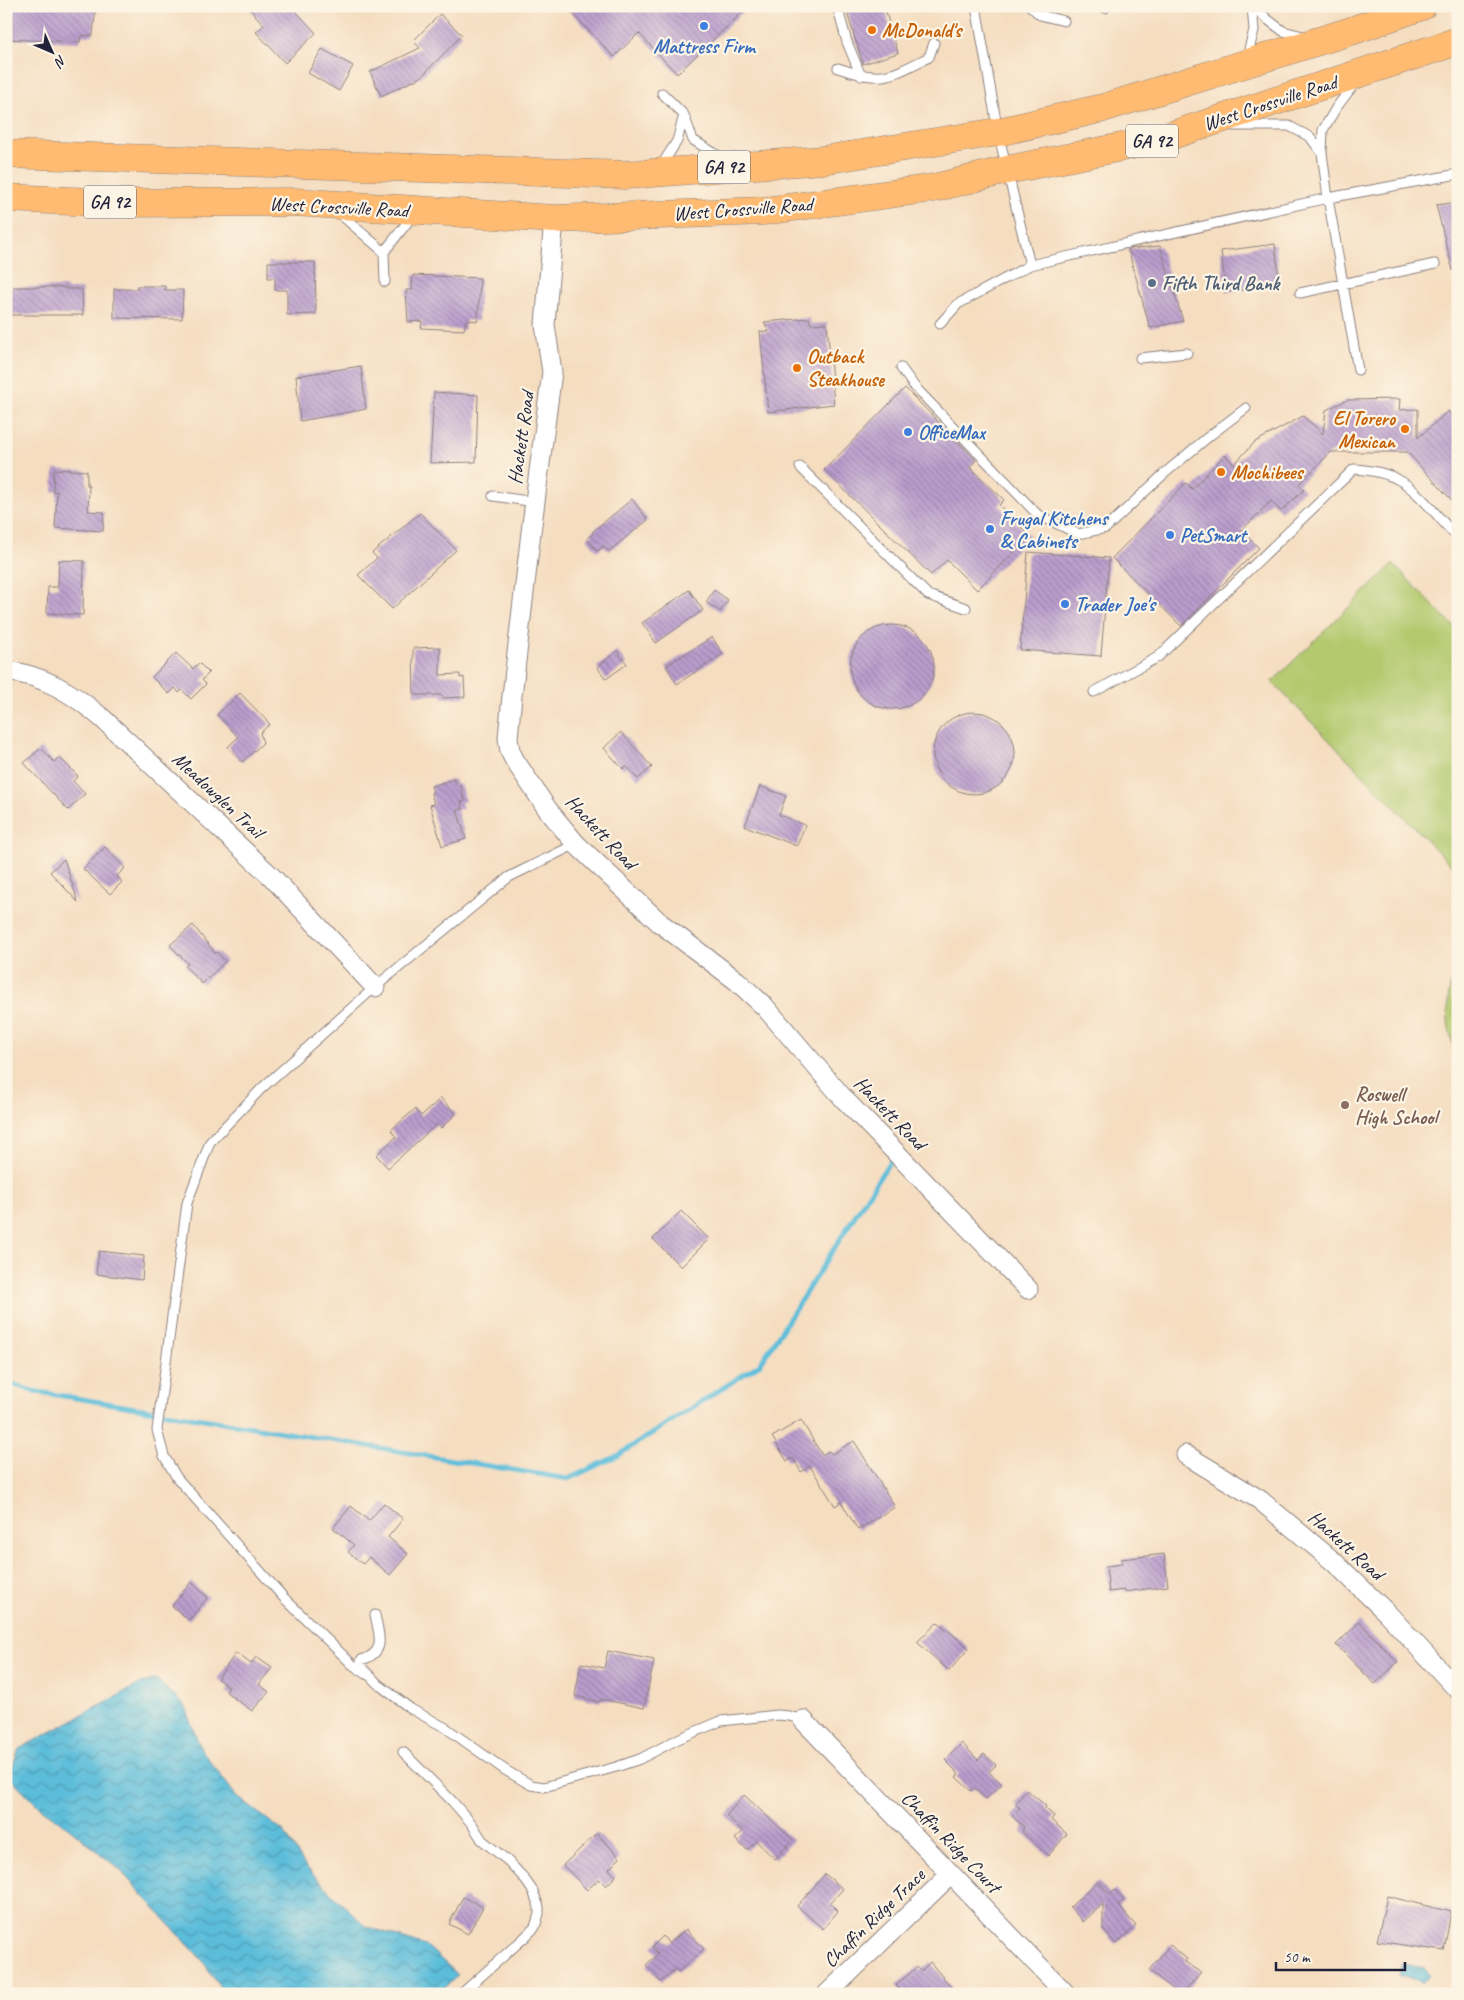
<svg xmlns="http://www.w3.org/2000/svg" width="1464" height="2000" viewBox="0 0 1464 2000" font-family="Caveat,sans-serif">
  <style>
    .green { fill: #b3c96e; stroke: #6a7654 }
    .water { fill: url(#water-waves); stroke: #3f708a }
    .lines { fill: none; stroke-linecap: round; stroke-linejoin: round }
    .stream { stroke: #5cbdda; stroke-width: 5 }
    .building { fill: url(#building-back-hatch) }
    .service-casing { stroke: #8c807e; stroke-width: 11 }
    .minor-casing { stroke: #8c807e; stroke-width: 21 }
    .primary-casing { stroke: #8c807e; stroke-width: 29 }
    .service { stroke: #fff; stroke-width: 9 }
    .minor { stroke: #fff; stroke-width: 19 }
    .primary { stroke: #ffbb71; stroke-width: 28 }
    .shop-dot { fill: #3f7fe0; stroke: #fcf5e5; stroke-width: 2 }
    .food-dot { fill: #e8710a; stroke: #fcf5e5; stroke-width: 2 }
    .service-dot { fill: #5c6f8a; stroke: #fcf5e5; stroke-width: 2 }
    .education-dot { fill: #8d6e63; stroke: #fcf5e5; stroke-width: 2 }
    .labels { text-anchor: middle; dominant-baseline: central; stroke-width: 4.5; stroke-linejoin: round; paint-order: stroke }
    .shield { fill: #fcf5e5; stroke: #63616e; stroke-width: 1 }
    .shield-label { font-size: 19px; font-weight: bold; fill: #22223b }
    .food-label { font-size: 20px; font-weight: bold; fill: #c56008; stroke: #fcf5e5; text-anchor: start }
    .shop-label { font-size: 20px; font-weight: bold; fill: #366cbe; stroke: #fcf5e5; text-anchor: start }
    .street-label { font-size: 20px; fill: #22223b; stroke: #fcf5e5 }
    .service-label { font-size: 20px; font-weight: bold; fill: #4e5e75; stroke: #fcf5e5; text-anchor: start }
    .education-label { font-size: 20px; font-weight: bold; fill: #785e54; stroke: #fcf5e5; text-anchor: start }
  </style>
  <defs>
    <pattern id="water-waves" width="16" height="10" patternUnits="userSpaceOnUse" patternTransform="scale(1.25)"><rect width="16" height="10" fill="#5cbdda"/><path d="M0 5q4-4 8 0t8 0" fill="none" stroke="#4c99b2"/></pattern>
    <pattern id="building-back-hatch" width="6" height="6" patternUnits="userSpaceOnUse" patternTransform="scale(1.25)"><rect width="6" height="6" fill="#ba9dcd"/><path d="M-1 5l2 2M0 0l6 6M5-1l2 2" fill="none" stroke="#9780a8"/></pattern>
  </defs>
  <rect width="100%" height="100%" fill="#fcf5e5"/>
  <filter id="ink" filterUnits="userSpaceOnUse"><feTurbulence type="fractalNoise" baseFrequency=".02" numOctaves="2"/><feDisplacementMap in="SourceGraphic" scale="10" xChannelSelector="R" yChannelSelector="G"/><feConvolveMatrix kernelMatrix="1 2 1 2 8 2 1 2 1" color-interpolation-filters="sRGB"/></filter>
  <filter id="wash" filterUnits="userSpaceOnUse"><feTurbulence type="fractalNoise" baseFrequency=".0096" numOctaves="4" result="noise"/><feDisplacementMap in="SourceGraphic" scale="20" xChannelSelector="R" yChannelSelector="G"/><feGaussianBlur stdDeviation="1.12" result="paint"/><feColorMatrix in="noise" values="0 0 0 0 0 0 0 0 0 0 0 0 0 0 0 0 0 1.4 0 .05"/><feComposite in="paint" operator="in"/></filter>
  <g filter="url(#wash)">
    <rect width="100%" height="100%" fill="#f5ddc0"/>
    <!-- green -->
    <path class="green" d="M 1393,564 L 1458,631 L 1458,872 L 1272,682 Z
      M 1458,965 L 1458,1056 C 1444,1028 1444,993 1458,965 Z"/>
    <!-- water -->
    <path class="water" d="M 156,1679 L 184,1705 L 201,1749 L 236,1796 L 284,1832 L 306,1867 L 338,1900 L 366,1926 L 428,1947 L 458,1975 L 444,1989 L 428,1994 L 224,1994 L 203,1961 L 119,1869 L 69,1828 L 36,1804 L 9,1776 L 19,1749 L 140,1684 Z
      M 1402,1964 L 1424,1968 L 1430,1976 L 1422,1984 L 1419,1981 L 1399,1976 Z"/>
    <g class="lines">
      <!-- stream -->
      <path class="stream" d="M 6,1382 L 33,1391 L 568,1479 L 617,1456 L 760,1364 L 890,1161"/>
    </g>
    <g id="blocks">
      <!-- building -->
      <path class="building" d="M 6,6 L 96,6 L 93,35 L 81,36 L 80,42 L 6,39 Z
        M 247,6 L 291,6 L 316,33 L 285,63 L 256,32 L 264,25 Z
        M 565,6 L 749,6 L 677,74 L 639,33 L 614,57 Z
        M 845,6 L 884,6 L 898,53 L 863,64 Z
        M 440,14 L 462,35 L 421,77 L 381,96 L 370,72 L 420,48 L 413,41 Z
        M 322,49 L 353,66 L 339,91 L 308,73 Z
        M 1458,202 L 1458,271 L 1453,271 L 1436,205 Z
        M 1275,244 L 1280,285 L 1226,292 L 1221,251 Z
        M 1160,246 L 1183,321 L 1150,328 L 1128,249 Z
        M 268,262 L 315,262 L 316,314 L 287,315 L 287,290 L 275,290 L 275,278 L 268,278 Z
        M 413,275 L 480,278 L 478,321 L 466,320 L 464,330 L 421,328 L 422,321 L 408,322 L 406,290 L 412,290 Z
        M 137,286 L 165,286 L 165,290 L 183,290 L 182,319 L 114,318 L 114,289 L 137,289 Z
        M 15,287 L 66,287 L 66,289 L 82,289 L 83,315 L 6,315 L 6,288 Z
        M 809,318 L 811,324 L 827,323 L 834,404 L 768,412 L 760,331 L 769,332 L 764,322 Z
        M 361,366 L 366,409 L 300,421 L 296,376 Z
        M 905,388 L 976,460 L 970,467 L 1004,500 L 999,505 L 1030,536 L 977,590 L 947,560 L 931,575 L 824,470 Z
        M 434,392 L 478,395 L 476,462 L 430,463 Z
        M 1400,399 L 1399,410 L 1418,409 L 1418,438 L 1448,411 L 1458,422 L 1458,507 L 1407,452 L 1331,452 L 1299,484 L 1304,490 L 1281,511 L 1271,501 L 1241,531 L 1259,548 L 1181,626 L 1112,558 L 1186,483 L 1192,489 L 1225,455 L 1234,464 L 1255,442 L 1303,416 L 1323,434 L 1326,410 L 1347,400 Z
        M 54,469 L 87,471 L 87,485 L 89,485 L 88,511 L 104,512 L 103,531 L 55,528 L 57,491 L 53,492 Z
        M 632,499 L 648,520 L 609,551 L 604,546 L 597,551 L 587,538 L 593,534 L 592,532 Z
        M 420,513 L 456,550 L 392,609 L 358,575 L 377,558 L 372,553 Z
        M 1028,552 L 1109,558 L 1101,656 L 1020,650 Z
        M 59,560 L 84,561 L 83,615 L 47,613 L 48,587 L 58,587 Z
        M 689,590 L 703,610 L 656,643 L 642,623 Z
        M 714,590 L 728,600 L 720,612 L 706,602 Z
        M850 667a42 42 0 1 1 84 0a42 42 0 1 1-84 0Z
        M 712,637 L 723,654 L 677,684 L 666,666 Z
        M 440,647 L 440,675 L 460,674 L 460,678 L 464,677 L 465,697 L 443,698 L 442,695 L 414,695 L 413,648 Z
        M 617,651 L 627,664 L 606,679 L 597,667 Z
        M 176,653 L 193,669 L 199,663 L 209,673 L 202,680 L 206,684 L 191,699 L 182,690 L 179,693 L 175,688 L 169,694 L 152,677 Z
        M 240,693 L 270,724 L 260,733 L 263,743 L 242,762 L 228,747 L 238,737 L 217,715 Z
        M933 753a41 41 0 1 1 82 0a41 41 0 1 1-82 0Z
        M 621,732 L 652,767 L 638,779 L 626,766 L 623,769 L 604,748 Z
        M 41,748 L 54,762 L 59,757 L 78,776 L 73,781 L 85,794 L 68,810 L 24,763 Z
        M 454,779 L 456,785 L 460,784 L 465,801 L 461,802 L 463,809 L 457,810 L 466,839 L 442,846 L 430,805 L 434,804 L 431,793 L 433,792 L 431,786 Z
        M 760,786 L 786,796 L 779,815 L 805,825 L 797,846 L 745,826 Z
        M 105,847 L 125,868 L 117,876 L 122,882 L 110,894 L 83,869 Z
        M 64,859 L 78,902 L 50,872 Z
        M 193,925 L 215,953 L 217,952 L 226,961 L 202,984 L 185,966 L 188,964 L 170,945 Z
        M 441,1098 L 456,1114 L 441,1128 L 437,1124 L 388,1168 L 376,1155 L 396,1137 L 391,1130 L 415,1109 L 421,1116 Z
        M 681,1211 L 709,1239 L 681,1267 L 653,1239 Z
        M 99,1251 L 144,1256 L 142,1280 L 96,1274 Z
        M 801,1420 L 822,1455 L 829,1451 L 832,1454 L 854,1441 L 895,1507 L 858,1530 L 841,1502 L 835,1506 L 810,1466 L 801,1472 L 793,1458 L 787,1461 L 772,1437 Z
        M 384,1503 L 403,1519 L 388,1537 L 408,1554 L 390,1575 L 369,1557 L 363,1564 L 348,1552 L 354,1545 L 333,1528 L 351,1506 L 369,1521 Z
        M 1164,1554 L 1168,1586 L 1124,1592 L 1124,1590 L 1109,1592 L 1106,1566 L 1122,1564 L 1121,1559 Z
        M 191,1582 L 208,1597 L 189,1620 L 172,1606 Z
        M 938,1622 L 969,1648 L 949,1671 L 917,1642 Z
        M 1359,1622 L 1398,1662 L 1375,1684 L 1336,1645 Z
        M 608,1651 L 654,1660 L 644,1708 L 601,1699 L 600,1702 L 575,1696 L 581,1663 L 604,1668 Z
        M 236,1653 L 251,1664 L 256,1657 L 272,1668 L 259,1684 L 269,1692 L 252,1711 L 226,1692 L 229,1687 L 217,1679 Z
        M 962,1743 L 978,1760 L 984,1754 L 996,1765 L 989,1772 L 1002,1784 L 986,1799 L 974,1788 L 971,1791 L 956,1777 L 959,1774 L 945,1760 Z
        M 1027,1790 L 1046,1806 L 1045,1808 L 1054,1816 L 1051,1820 L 1067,1834 L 1048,1856 L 1022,1832 L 1024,1827 L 1012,1816 L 1020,1808 L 1015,1804 Z
        M 744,1795 L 793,1840 L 775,1859 L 756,1841 L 747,1850 L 735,1839 L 743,1831 L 726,1816 Z
        M 597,1833 L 620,1858 L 609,1869 L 616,1876 L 606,1886 L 599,1879 L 587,1890 L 563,1865 Z
        M 825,1874 L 843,1889 L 830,1903 L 838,1911 L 823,1929 L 797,1906 Z
        M 1098,1881 L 1110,1895 L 1115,1890 L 1124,1900 L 1118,1905 L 1136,1926 L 1116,1944 L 1103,1929 L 1103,1904 L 1083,1922 L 1070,1907 Z
        M 1387,1896 L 1451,1912 L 1444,1951 L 1377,1941 Z
        M 463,1897 L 483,1907 L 468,1934 L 449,1924 Z
        M 686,1929 L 704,1949 L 678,1972 L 675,1969 L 661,1982 L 646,1965 L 658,1954 L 652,1947 L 663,1936 L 669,1944 Z
        M 1170,1945 L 1187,1959 L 1185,1962 L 1201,1972 L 1182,1994 L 1179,1994 L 1149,1970 Z
        M 930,1962 L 957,1994 L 903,1994 L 896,1985 L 917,1967 L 921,1971 Z"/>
    </g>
  </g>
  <g filter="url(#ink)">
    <use href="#blocks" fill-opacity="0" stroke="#8c807e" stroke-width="1"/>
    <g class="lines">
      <!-- service casing -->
      <g class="service-casing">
        <path id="service" d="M 837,6 L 847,42 L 861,76
          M 976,6 L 998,132 L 1030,265
          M 1030,6 L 1040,15 L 1064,21
          M 1105,6 L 1105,8
          M 1254,6 L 1267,19 L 1283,31 L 1307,37
          M 1247,57 L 1254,30 L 1252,6
          M 838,68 C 882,83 889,77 929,57 L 934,43
          M 1355,83 L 1336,108 L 1323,130 L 1322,153 L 1328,198 L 1358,370
          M 662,93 L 684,115 L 693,140 L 727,161
          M 1233,126 L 1289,126 L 1310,137 L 1322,153
          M 661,166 L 677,141 L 684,115
          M 339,213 L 384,252
          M 385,282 L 384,252 L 414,214
          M 1300,293 L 1435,264
          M 940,324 L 958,304 L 1030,265 L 1328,198 L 1458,174
          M 1140,358 L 1187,353
          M 901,368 L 914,386 L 1037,514 L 1078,534 L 1106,528 L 1165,473 L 1208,437 L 1246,408
          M 800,467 L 928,595 L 966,608
          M 493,496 L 535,502
          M 1094,692 L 1158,657 L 1354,469 C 1370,470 1385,472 1399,480 C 1418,490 1442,522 1458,538
          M 375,1615 C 379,1635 387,1653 361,1660 L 361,1665 L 364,1670 L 378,1684 L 411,1709 L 446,1728 L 505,1770 L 531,1785 L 544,1787 L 616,1767 L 640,1759 L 678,1739 L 721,1721 L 778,1715 L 789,1716 L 803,1720
          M 368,1675 L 353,1665 L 285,1599 L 177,1478 L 164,1456 L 157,1430 L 187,1203 L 210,1142 L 262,1088 L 375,987 L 509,877 L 576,844
          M 403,1752 L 452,1801 L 472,1824 L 482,1840 L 508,1861 L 523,1877 L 533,1891 L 539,1907 L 539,1914 L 535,1927 L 524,1938 L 461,1994"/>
      </g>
      <!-- minor casing -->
      <g class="minor-casing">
        <path id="minor" d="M 554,219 L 545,325 L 552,372 L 531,532 L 512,696 L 508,738 L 510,751 L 515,761 L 548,810 L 576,844 L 660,923 L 737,981 L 765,1007 L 844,1099 L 1028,1289
          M 6,671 C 44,675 74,694 102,718 L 272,877 L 375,987
          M 1186,1455 L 1260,1500 L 1334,1562 L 1387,1613 L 1458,1690
          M 803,1720 L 1066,1994
          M 827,1994 L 951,1874"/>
      </g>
      <!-- primary casing -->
      <g class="primary-casing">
        <path id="primary" d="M 6,154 L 626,175 L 823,160 L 998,132 L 1103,108 L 1351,31 L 1422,6
          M 6,198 L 115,203 L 294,202 L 554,219 L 764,211 L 934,188 L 1007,170 L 1157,140 L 1458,41"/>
      </g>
      <!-- service -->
      <use href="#service" class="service"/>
      <!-- minor -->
      <use href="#minor" class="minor"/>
      <!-- primary -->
      <use href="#primary" class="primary"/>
    </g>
  </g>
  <!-- markers -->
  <g class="shop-dot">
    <circle cx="704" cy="26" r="5"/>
    <circle cx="908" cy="432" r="5"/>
    <circle cx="990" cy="529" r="5"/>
    <circle cx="1170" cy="535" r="5"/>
    <circle cx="1065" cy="604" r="5"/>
  </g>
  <g class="food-dot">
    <circle cx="872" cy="30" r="5"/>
    <circle cx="797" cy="368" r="5"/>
    <circle cx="1405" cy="429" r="5"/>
    <circle cx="1221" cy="472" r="5"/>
  </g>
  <circle class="service-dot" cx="1152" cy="283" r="5"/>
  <circle class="education-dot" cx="1345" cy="1105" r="5"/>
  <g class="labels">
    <!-- shield labels -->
    <g class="shield">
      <rect x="1126" y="124.5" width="52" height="33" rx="4"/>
      <rect x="698" y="150.5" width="52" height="33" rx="4"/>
      <rect x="84" y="185.5" width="52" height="33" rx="4"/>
    </g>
    <g class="shield-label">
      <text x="1152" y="141">GA 92</text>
      <text x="724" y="167">GA 92</text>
      <text x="110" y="202">GA 92</text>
    </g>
    <!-- food labels -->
    <g class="food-label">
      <text x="882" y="30">McDonald's</text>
      <text x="807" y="356">Outback<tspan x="807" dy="23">Steakhouse</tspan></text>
      <text x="1395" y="418" text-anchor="end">El Torero<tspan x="1395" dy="23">Mexican</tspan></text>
      <text x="1231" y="472">Mochibees</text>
    </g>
    <!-- shop labels -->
    <g class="shop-label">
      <text x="704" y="46" text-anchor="middle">Mattress Firm</text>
      <text x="918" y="432">OfficeMax</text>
      <text x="1000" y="518">Frugal Kitchens<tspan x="1000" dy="23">&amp; Cabinets</tspan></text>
      <text x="1180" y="535">PetSmart</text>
      <text x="1075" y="604">Trader Joe's</text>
    </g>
    <!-- street labels -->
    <g class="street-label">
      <text transform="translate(1270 103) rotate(-18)">West Crossville Road</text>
      <text transform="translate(339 207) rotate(3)">West Crossville Road</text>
      <text transform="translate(743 209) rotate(-4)">West Crossville Road</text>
      <text transform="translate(521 438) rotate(-82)">Hackett Road</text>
      <text transform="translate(218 795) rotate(43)">Meadowglen Trail</text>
      <text transform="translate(601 832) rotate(47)">Hackett Road</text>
      <text transform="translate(890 1113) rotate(46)">Hackett Road</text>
      <text transform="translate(1346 1545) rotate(42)">Hackett Road</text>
      <text transform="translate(951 1842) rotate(46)">Chaffin Ridge Court</text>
      <text transform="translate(874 1918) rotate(-44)">Chaffin Ridge Trace</text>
    </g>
    <!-- service labels -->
    <g class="service-label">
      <text x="1162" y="283">Fifth Third Bank</text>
    </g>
    <!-- education labels -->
    <g class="education-label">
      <text x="1355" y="1094">Roswell<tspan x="1355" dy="23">High School</tspan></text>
    </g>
  </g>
  <!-- margin -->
  <rect width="1464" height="2000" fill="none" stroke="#fcf5e5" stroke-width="25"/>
  <!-- north arrow -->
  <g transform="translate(52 52) rotate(135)" stroke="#fcf5e5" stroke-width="4" paint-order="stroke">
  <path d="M0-4L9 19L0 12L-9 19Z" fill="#22223b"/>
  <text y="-8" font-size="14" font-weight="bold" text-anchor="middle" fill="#22223b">N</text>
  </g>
  <!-- scale -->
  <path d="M1276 1962v8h129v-8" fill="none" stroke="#22223b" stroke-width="2.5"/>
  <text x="1284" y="1962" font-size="15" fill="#22223b" stroke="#fcf5e5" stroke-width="4" paint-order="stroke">50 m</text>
</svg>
